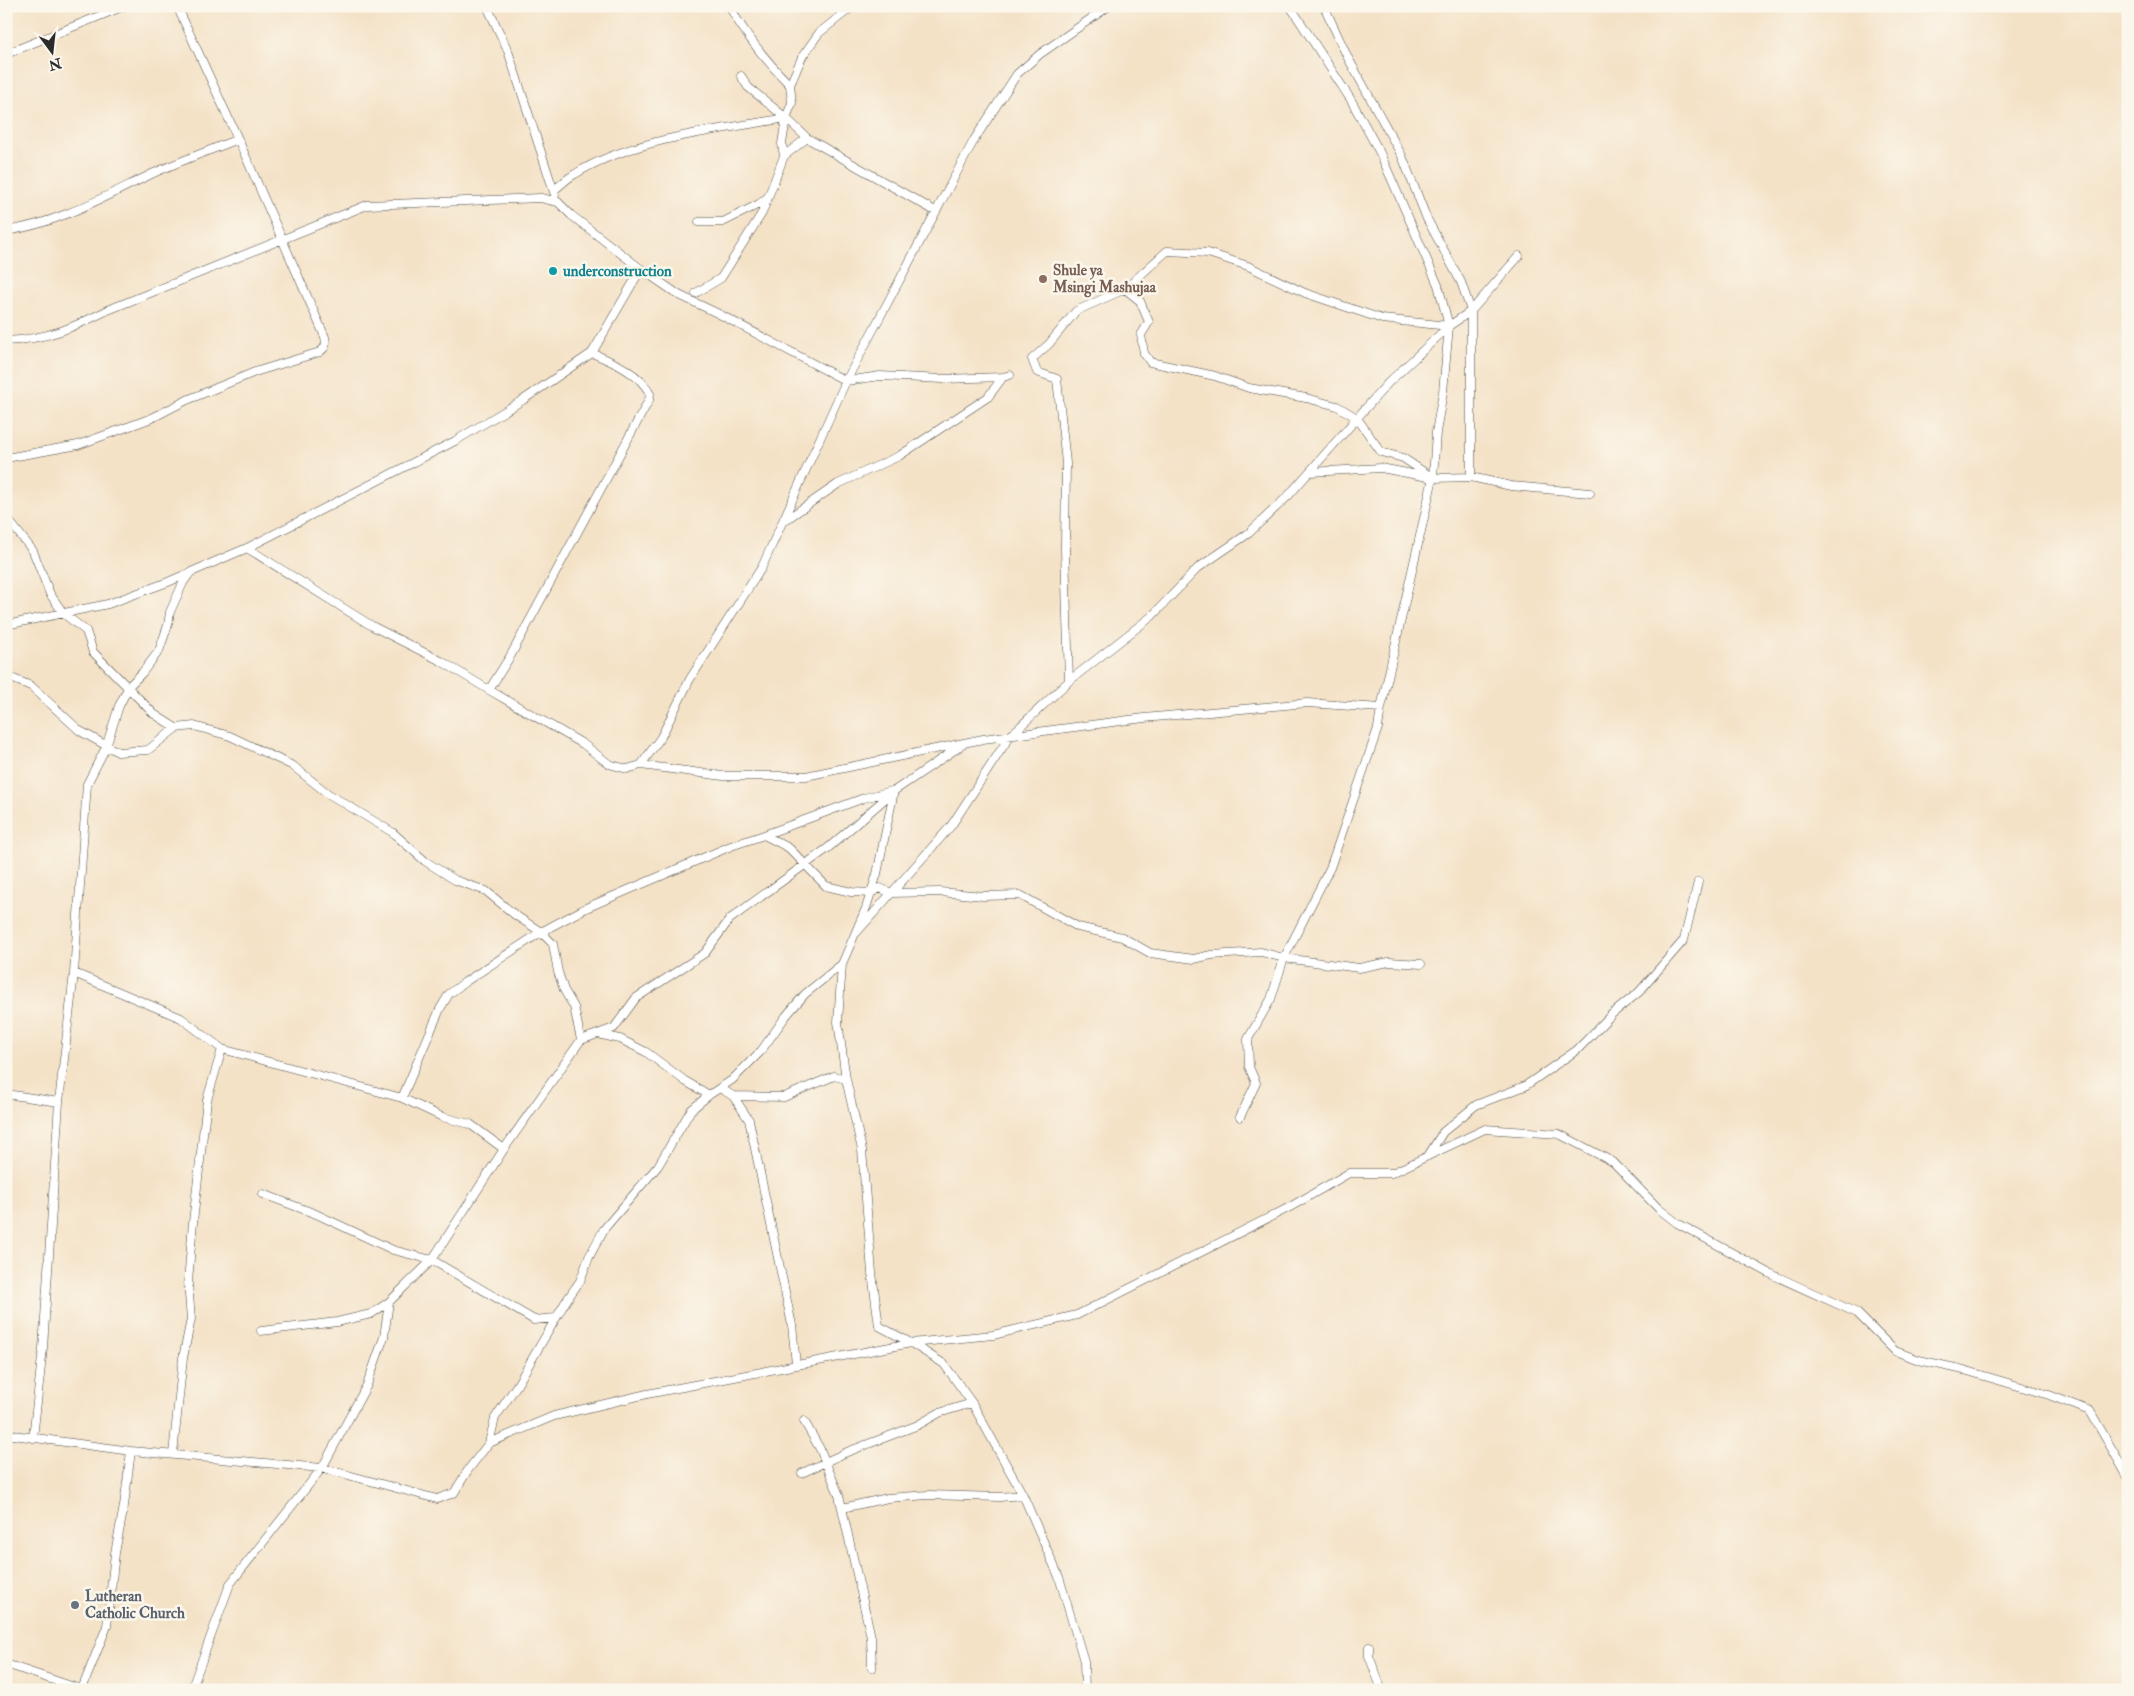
<svg xmlns="http://www.w3.org/2000/svg" width="2134" height="1696" viewBox="0 0 2134 1696" font-family="'IM FELL Double Pica',serif">
  <style>
    .lines { fill: none; stroke-linecap: round; stroke-linejoin: round }
    .street-casing { stroke: #494642; stroke-width: 9 }
    .street { stroke: #fff; stroke-width: 8 }
    .culture-dot { fill: #0f9aa8; stroke: #fbf7ec; stroke-width: 2 }
    .education-dot { fill: #8d6e63; stroke: #fbf7ec; stroke-width: 2 }
    .worship-dot { fill: #6b7280; stroke: #fbf7ec; stroke-width: 2 }
    .labels { text-anchor: middle; dominant-baseline: central; stroke-width: 5; stroke-linejoin: round; paint-order: stroke }
    .education-label { font-size: 15px; font-weight: bold; fill: #785e54; stroke: #fbf7ec; text-anchor: start }
    .culture-label { font-size: 15px; font-weight: bold; fill: #0d838f; stroke: #fbf7ec; text-anchor: start }
    .worship-label { font-size: 15px; font-weight: bold; fill: #5b616d; stroke: #fbf7ec; text-anchor: start }
  </style>
  <rect width="100%" height="100%" fill="#fbf7ec"/>
  <filter id="ink" filterUnits="userSpaceOnUse"><feTurbulence type="fractalNoise" baseFrequency=".02" numOctaves="2"/><feDisplacementMap in="SourceGraphic" scale="10" xChannelSelector="R" yChannelSelector="G"/><feConvolveMatrix kernelMatrix="1 2 1 2 8 2 1 2 1" color-interpolation-filters="sRGB"/></filter>
  <filter id="wash" filterUnits="userSpaceOnUse"><feTurbulence type="fractalNoise" baseFrequency=".0096" numOctaves="4" result="noise"/><feDisplacementMap in="SourceGraphic" scale="20" xChannelSelector="R" yChannelSelector="G"/><feGaussianBlur stdDeviation="1.12" result="paint"/><feColorMatrix in="noise" values="0 0 0 0 0 0 0 0 0 0 0 0 0 0 0 0 0 1.4 0 .05"/><feComposite in="paint" operator="in"/></filter>
  <g filter="url(#wash)">
    <rect width="100%" height="100%" fill="#f4e2c7"/>
  </g>
  <g filter="url(#ink)">
    <g class="lines">
      <!-- street casing -->
      <g class="street-casing">
        <path id="street" d="M 487,6 L 508,51 L 555,195
          M 729,6 C 746,36 766,61 790,85
          M 1324,6 L 1347,56 L 1402,156 L 1427,219 L 1461,282 L 1471,311 L 1471,477
          M 6,54 L 124,6
          M 741,76 L 748,87 L 786,118 L 807,138 L 935,211
          M 784,156 L 782,144 L 786,118
          M 554,190 C 561,185 567,178 575,174 C 632,138 720,130 786,118 L 792,103 L 790,85 L 802,57 L 819,33 L 853,6
          M 699,222 L 723,222 L 759,204 L 767,198
          M 6,231 C 60,223 107,195 156,172 C 183,160 211,150 238,139
          M 1125,289 L 1140,301 L 1149,322 L 1141,335 L 1144,353 L 1150,362 L 1215,376 L 1249,388 L 1306,398 L 1337,406 L 1357,418 L 1381,452 L 1403,458 L 1433,478
          M 696,293 L 721,278 L 762,213 L 784,156 L 807,138
          M 6,341 C 48,339 72,328 108,310 L 367,205 L 541,198 L 558,202 L 571,215 L 641,269 L 679,295 L 719,314 L 846,381 L 880,376 L 943,379 L 1003,377 L 1010,375
          M 6,458 L 78,445 L 152,418 L 187,400 L 255,372 L 320,352 C 325,348 327,345 325,337 L 238,139 L 177,6
          M 1310,472 L 1381,468 L 1433,478 L 1471,477 L 1511,486 L 1590,493
          M 6,517 L 33,551 L 50,594 L 64,614 L 86,631 L 93,652 L 154,714 L 176,728
          M 784,521 L 838,484 L 899,456 L 988,397 L 1003,377
          M 247,548 L 372,626 L 441,661 L 489,690 L 583,744 L 609,764 L 627,769 L 641,765 L 661,737 L 690,679 L 762,567 L 846,381 L 974,140 L 1017,74 L 1040,54 L 1109,6
          M 6,625 L 108,604 L 168,582 L 247,548 L 455,441 L 523,400 L 592,353 L 641,269
          M 6,676 L 31,686 L 80,731 L 118,752 L 148,750 L 176,728 L 194,726 L 230,736 L 293,766 L 327,793 L 392,832 L 425,861 L 455,880 L 486,891 L 515,915 L 541,932 L 553,944 L 558,972 L 564,990 L 574,1007 L 581,1040
          M 1069,681 L 1065,550 L 1066,463 L 1057,379 L 1037,372 L 1032,359 L 1049,344 L 1076,311 L 1125,289 L 1167,251 L 1208,253 L 1248,266 L 1305,293 L 1382,319 L 1449,326
          M 489,690 L 511,655 L 649,400 L 650,394 C 640,373 613,362 592,353
          M 641,765 L 723,776 L 806,776 L 983,739 L 1144,718 L 1307,703 L 1381,708 L 1433,478 L 1436,432 L 1443,392 L 1449,326 L 1438,285 L 1380,153 L 1351,100 L 1290,6
          M 894,791 L 877,874 L 866,908 L 842,964 L 838,1022 L 846,1079 L 862,1150 L 872,1273 L 879,1326 L 911,1343 L 993,1335 L 1077,1315 L 1290,1207 L 1349,1173 L 1392,1173 L 1485,1129 L 1559,1134 L 1613,1162 L 1659,1209 L 1677,1223 L 1771,1274 L 1857,1313 L 1895,1351 L 1919,1360 L 1964,1370 L 2049,1395 L 2090,1411 L 2128,1477
          M 764,835 L 864,798 L 892,791
          M 856,933 L 951,826 L 1010,736 L 1069,681 L 1152,616 L 1198,568 L 1249,533 L 1289,495 L 1388,383 L 1449,326 L 1471,311 L 1519,256
          M 74,973 L 181,1018 L 222,1049 L 402,1098 L 442,1117 L 470,1124 L 504,1149
          M 598,1034 L 620,1039 L 646,1052 L 685,1081 L 709,1095
          M 720,1088 L 733,1096 L 749,1120 L 792,1325 L 796,1364
          M 6,1094 L 59,1102
          M 733,1096 L 784,1097 L 834,1076 L 846,1079
          M 402,1098 L 440,1009 L 449,994 L 465,982 L 541,932 L 586,908 L 731,846 L 764,835 L 789,848 L 826,886 L 851,892 L 871,893 L 880,888 L 891,893 L 940,892 L 983,896 L 1020,895 L 1078,927 L 1122,937 L 1150,953 L 1194,959 L 1211,955 L 1261,952 L 1284,958 L 1359,968 L 1389,962 L 1421,964
          M 1240,1117 L 1256,1083 L 1249,1067 L 1248,1039 L 1271,999 L 1284,958 L 1330,868 L 1378,728 L 1381,708
          M 1428,1156 L 1443,1132 L 1476,1105 L 1525,1086 L 1577,1050 L 1612,1014 L 1639,992 L 1684,940 L 1698,882
          M 263,1194 L 316,1214 L 393,1250 L 432,1260 L 534,1320 L 555,1318
          M 261,1331 L 337,1322 L 371,1314 L 389,1302
          M 804,1421 L 820,1449 L 839,1495 L 871,1637 L 872,1668
          M 6,1434 L 131,1451 L 322,1468 L 437,1499 L 454,1493 L 468,1470 L 489,1443 L 554,1416 L 647,1394 L 911,1343 L 944,1364 L 972,1403 L 1023,1495 L 1059,1577 L 1084,1661 L 1085,1690
          M 33,1438 L 43,1348 L 59,1102 L 74,973 L 87,784 L 106,747 L 119,706 L 129,686 L 142,673 L 159,651 L 168,625 L 170,612 L 183,583 L 190,573
          M 489,1443 L 495,1418 L 517,1385 L 566,1301 L 580,1281 L 589,1257 L 604,1229 L 658,1166 L 691,1110 L 709,1095 L 732,1080 L 761,1051 L 786,1016 L 805,994 L 842,964
          M 173,1454 L 183,1358 L 191,1319 L 188,1282 L 193,1222 L 207,1100 L 222,1049
          M 802,1473 L 847,1452 L 918,1425 L 939,1413 L 972,1403
          M 842,1508 L 888,1498 L 928,1495 L 1000,1497 L 1023,1495
          M 1369,1647 L 1369,1656 L 1382,1690
          M 6,1664 L 83,1690
          M 82,1689 L 107,1626 L 115,1553 L 124,1506 L 131,1451
          M 191,1690 L 230,1584 L 322,1468 L 367,1385 L 384,1337 L 389,1302 L 432,1260 L 504,1149 L 581,1040 L 614,1028 L 636,998 L 705,953 L 730,919 L 828,848 L 894,791 L 959,747"/>
      </g>
      <!-- street -->
      <use href="#street" class="street"/>
    </g>
  </g>
  <!-- markers -->
  <circle class="culture-dot" cx="553" cy="271" r="5"/>
  <circle class="education-dot" cx="1043" cy="279" r="5"/>
  <circle class="worship-dot" cx="75" cy="1605" r="5"/>
  <g class="labels">
    <!-- education labels -->
    <g class="education-label">
      <text x="1053" y="270">Shule ya<tspan x="1053" dy="17">Msingi Mashujaa</tspan></text>
    </g>
    <!-- culture labels -->
    <g class="culture-label">
      <text x="563" y="271">underconstruction</text>
    </g>
    <!-- worship labels -->
    <g class="worship-label">
      <text x="85" y="1596">Lutheran<tspan x="85" dy="17">Catholic Church</tspan></text>
    </g>
  </g>
  <!-- margin -->
  <rect width="2134" height="1696" fill="none" stroke="#fbf7ec" stroke-width="25"/>
  <!-- north arrow -->
  <g transform="translate(52 52) rotate(165)" stroke="#fbf7ec" stroke-width="4" paint-order="stroke">
  <path d="M0-4L9 19L0 12L-9 19Z" fill="#2b2b2b"/>
  <text y="-8" font-size="14" font-weight="bold" text-anchor="middle" fill="#2b2b2b">N</text>
  </g>
</svg>
